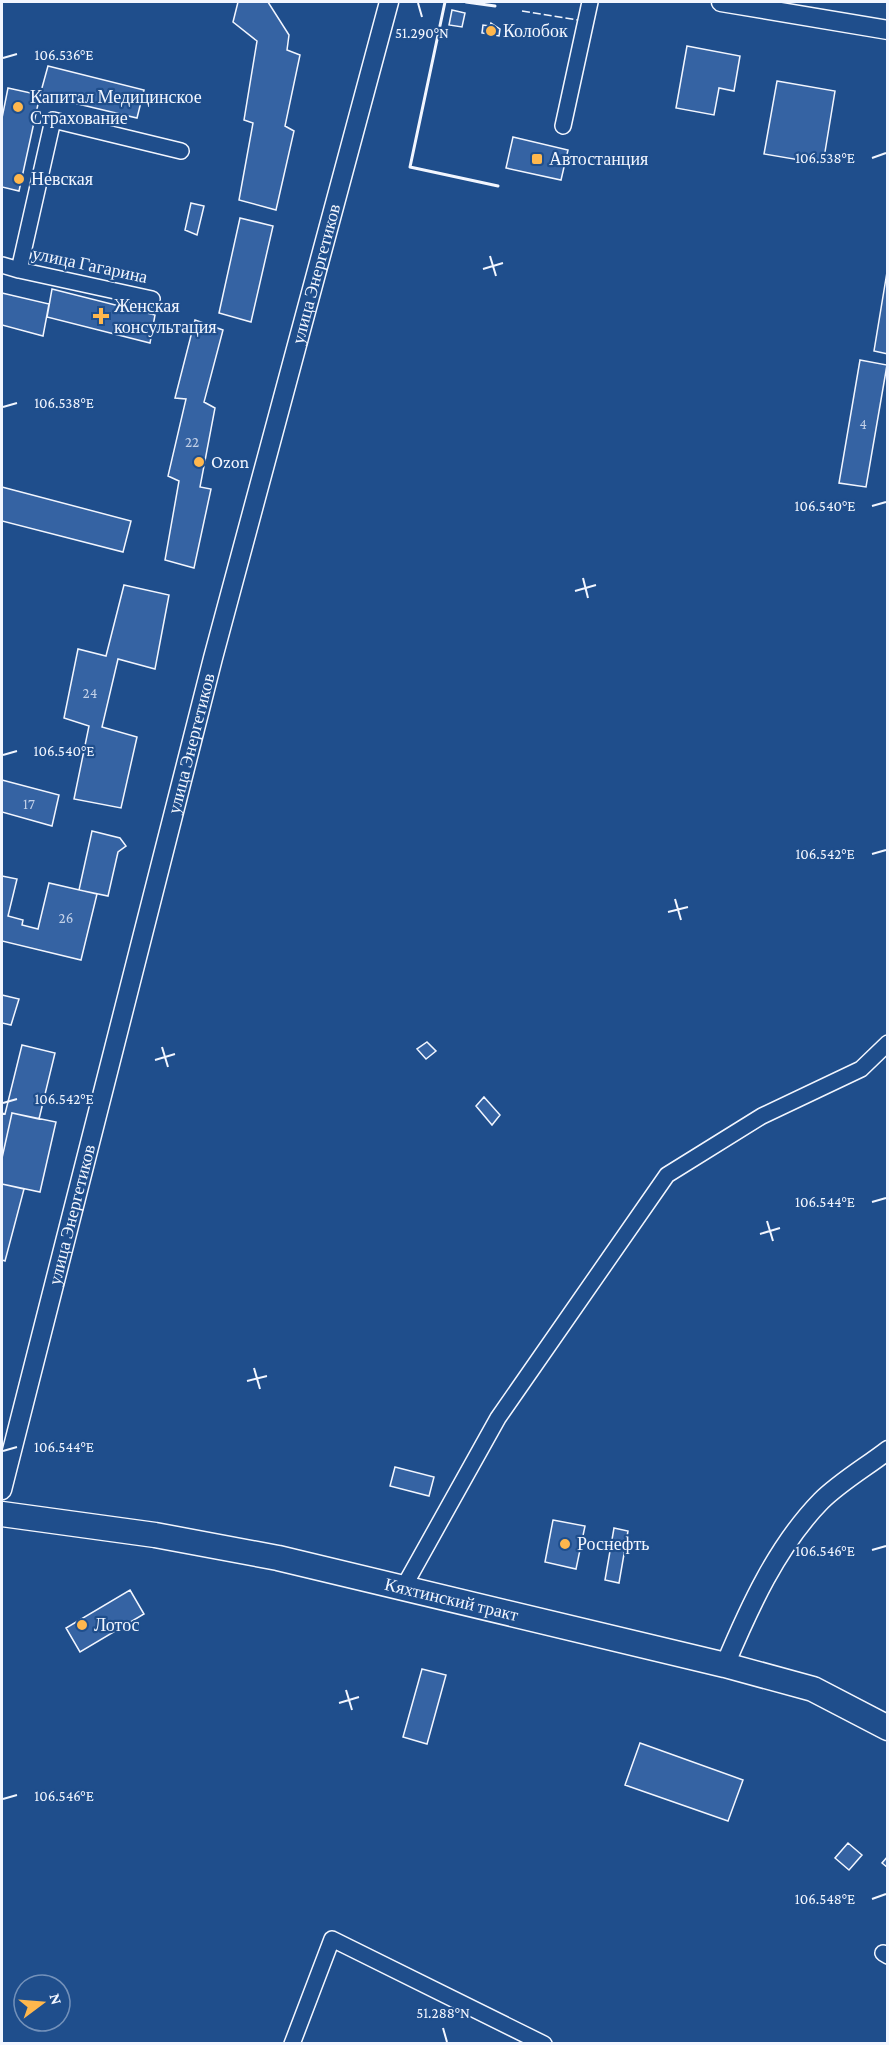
<svg xmlns="http://www.w3.org/2000/svg" width="889" height="2045" viewBox="0 0 889 2045" font-family="'Crimson Pro',serif">
  <style>
    .building { fill: #3563a3; stroke: #f2f6ff; stroke-width: 1.5 }
    .lines { fill: none; stroke-linecap: round; stroke-linejoin: round }
    .minor-casing { stroke: #f2f6ff; stroke-width: 18 }
    .tertiary-casing { stroke: #f2f6ff; stroke-width: 21 }
    .trunk-casing { stroke: #f2f6ff; stroke-width: 27 }
    .minor { stroke: #1f4e8c; stroke-width: 15 }
    .tertiary { stroke: #1f4e8c; stroke-width: 18 }
    .trunk { stroke: #1f4e8c; stroke-width: 24 }
    .fence { stroke: #f2f6ff; stroke-width: 1.5; stroke-dasharray: 8 3; stroke-linecap: butt }
    .wall { stroke: #f2f6ff; stroke-width: 3 }
    .ticks { fill: none; stroke: #f2f6ff; stroke-width: 2 }
    .poi-dot { fill: #ffb74d; stroke: #1f4e8c; stroke-width: 2 }
    .labels { text-anchor: middle; dominant-baseline: central; stroke-width: 4.5; stroke-linejoin: round; paint-order: stroke }
    .number-label { font-size: 15px; fill: #c3d1e8 }
    .poi-label { font-size: 18px; fill: #f2f6ff; stroke: #1f4e8c; text-anchor: start }
    .street-label { font-size: 18px; fill: #f2f6ff; stroke: #1f4e8c }
    .ticks-label { font-size: 15px; text-anchor: middle; fill: #f2f6ff; stroke: #1f4e8c; stroke-width: 4.5; stroke-linejoin: round; paint-order: stroke }
  </style>
  <rect width="100%" height="100%" fill="#1f4e8c"/>
  <!-- building -->
  <path class="building" d="M 238,2 L 268,2 L 289,35 L 287,50 L 300,55 L 285,126 L 294,131 L 276,210 L 239,200 L 253,123 L 244,120 L 257,41 L 233,22 Z
    M 452,10 L 465,13 L 462,27 L 449,25 Z
    M 491,23 L 500,29 L 499,36 L 482,33 L 483,25 L 490,26 Z
    M 687,46 L 740,56 L 734,91 L 719,88 L 714,115 L 676,108 Z
    M 48,66 L 144,90 L 137,118 L 40,95 Z
    M 777,81 L 835,91 L 823,164 L 764,154 Z
    M 8,88 L 40,95 L 19,191 L 2,187 L 2,118 Z
    M 513,137 L 568,150 L 561,180 L 506,168 Z
    M 191,203 L 204,206 L 197,235 L 185,230 Z
    M 240,218 L 273,226 L 251,322 L 219,313 Z
    M 888,266 L 888,354 L 874,351 Z
    M 52,289 L 155,315 L 150,343 L 47,317 Z
    M 2,293 L 49,304 L 43,336 L 2,325 Z
    M 195,320 L 223,330 L 204,402 L 215,408 L 200,487 L 211,489 L 194,568 L 165,560 L 179,481 L 168,476 L 186,399 L 175,398 Z
    M 860,360 L 887,365 L 866,487 L 839,483 Z
    M 2,487 L 131,521 L 123,552 L 2,521 Z
    M 124,585 L 169,595 L 155,669 L 118,659 L 102,727 L 137,737 L 121,808 L 74,799 L 89,726 L 64,718 L 78,649 L 106,656 Z
    M 2,780 L 59,795 L 52,826 L 2,812 Z
    M 92,831 L 120,838 L 126,846 L 118,852 L 108,896 L 79,890 Z
    M 2,876 L 17,879 L 8,916 L 23,920 L 22,925 L 38,929 L 49,883 L 97,894 L 81,960 L 2,941 Z
    M 2,995 L 19,999 L 11,1025 L 2,1023 Z
    M 427,1042 L 436,1051 L 426,1059 L 417,1049 Z
    M 22,1045 L 55,1053 L 39,1119 L 12,1113 L 2,1158 L 2,1113 L 5,1114 Z
    M 484,1097 L 500,1115 L 492,1125 L 476,1106 Z
    M 12,1113 L 56,1122 L 40,1192 L 2,1184 L 2,1158 Z
    M 2,1184 L 24,1189 L 5,1261 L 2,1260 Z
    M 395,1467 L 434,1477 L 429,1496 L 390,1486 Z
    M 553,1520 L 585,1526 L 576,1569 L 545,1562 Z
    M 614,1528 L 628,1531 L 619,1583 L 605,1580 Z
    M 130,1590 L 144,1614 L 80,1652 L 66,1628 Z
    M 422,1669 L 446,1675 L 427,1744 L 403,1737 Z
    M 640,1743 L 743,1780 L 728,1821 L 625,1785 Z
    M 848,1843 L 862,1855 L 849,1870 L 835,1858 Z
    M 888,1856 L 888,1868 L 882,1863 Z"/>
  <g class="lines">
    <!-- minor casing -->
    <g class="minor-casing">
      <path id="minor" d="M 563,126 L 590,2
        M 2,265 L 19,270
        M 152,299 L 19,270 L 53,120 L 181,151
        M 402,1590 L 498,1418 L 667,1175 L 762,1116 L 861,1069 L 888,1043
        M 883,1953 L 888,1956
        M 292,2044 L 332,1939 L 544,2044"/>
    </g>
    <!-- tertiary casing -->
    <g class="tertiary-casing">
      <g id="tertiary">
        <path d="M 721,2 L 888,30"/>
        <path id="s1" d="M 2,1490 L 213,658 L 389,2"/>
        <path d="M 725,1665 C 749,1608 777,1546 821,1501 C 840,1482 866,1467 888,1450"/>
      </g>
    </g>
    <!-- trunk casing -->
    <g class="trunk-casing">
      <g id="trunk">
        <path id="s2" d="M 2,1514 L 155,1535 L 278,1558 L 725,1665 L 813,1689 L 888,1728"/>
      </g>
    </g>
    <!-- minor -->
    <use href="#minor" class="minor"/>
    <!-- tertiary -->
    <use href="#tertiary" class="tertiary"/>
    <!-- trunk -->
    <use href="#trunk" class="trunk"/>
    <!-- fence -->
    <path class="fence" d="M 522,11 L 578,20"/>
    <!-- wall -->
    <path class="wall" d="M 445,2 L 410,167 L 498,186
      M 466,2 L 495,6"/>
  </g>
  <!-- ticks -->
  <path class="ticks" d="M 418,3 L 422,17M 3,58 L 17,54M 872,158 L 886,153M 490,256 L 496,276M 483,269 L 503,263M 3,407 L 17,403M 872,506 L 886,502M 583,578 L 588,598M 575,591 L 596,585M 3,755 L 17,751M 872,854 L 886,850M 675,899 L 681,920M 668,912 L 688,907M 162,1047 L 168,1067M 155,1060 L 175,1054M 3,1103 L 17,1099M 872,1202 L 886,1198M 767,1221 L 773,1241M 760,1234 L 780,1228M 254,1368 L 260,1389M 247,1381 L 267,1376M 3,1451 L 17,1447M 872,1550 L 886,1546M 346,1690 L 352,1710M 339,1703 L 359,1697M 3,1799 L 17,1795M 872,1899 L 886,1894M 443,2028 L 447,2042"/>
  <!-- markers -->
  <g class="poi-dot">
    <circle cx="491" cy="31" r="6"/>
    <circle cx="18" cy="107" r="6"/>
    <rect x="531" y="153" width="12" height="12" rx="3"/>
    <circle cx="19" cy="179" r="6"/>
    <path d="M98 307h6v6h6v6h-6v6h-6v-6h-6v-6h6z"/>
    <circle cx="199" cy="462" r="6"/>
    <circle cx="565" cy="1544" r="6"/>
    <circle cx="82" cy="1625" r="6"/>
  </g>
  <g class="labels">
    <!-- number labels -->
    <g class="number-label">
      <text x="863" y="424">4</text>
      <text x="192" y="442">22</text>
      <text x="90" y="693">24</text>
      <text x="29" y="804">17</text>
      <text x="66" y="918">26</text>
    </g>
    <!-- poi labels -->
    <g class="poi-label">
      <text x="503" y="31">Колобок</text>
      <text x="30" y="97">Капитал Медицинское<tspan x="30" dy="21">Страхование</tspan></text>
      <text x="549" y="159">Автостанция</text>
      <text x="31" y="179">Невская</text>
      <text x="114" y="306">Женская<tspan x="114" dy="21">консультация</tspan></text>
      <text x="211" y="462">Ozon</text>
      <text x="577" y="1544">Роснефть</text>
      <text x="94" y="1625">Лотос</text>
    </g>
    <!-- street labels -->
    <g class="street-label">
      <text transform="translate(90 265) rotate(12)">улица Гагарина</text>
      <text stroke="none"><textPath href="#s1" startOffset="1256">улица Энергетиков</textPath></text>
      <text stroke="none"><textPath href="#s1" startOffset="770">улица Энергетиков</textPath></text>
      <text stroke="none"><textPath href="#s1" startOffset="284">улица Энергетиков</textPath></text>
      <text stroke="none"><textPath href="#s2" startOffset="458">Кяхтинский тракт</textPath></text>
    </g>
  </g>
  <g class="ticks-label">
    <text x="422" y="38">51.290°N</text>
    <text x="64" y="60">106.536°E</text>
    <text x="825" y="163">106.538°E</text>
    <text x="64" y="408">106.538°E</text>
    <text x="825" y="511">106.540°E</text>
    <text x="64" y="756">106.540°E</text>
    <text x="825" y="859">106.542°E</text>
    <text x="64" y="1104">106.542°E</text>
    <text x="825" y="1207">106.544°E</text>
    <text x="64" y="1452">106.544°E</text>
    <text x="825" y="1556">106.546°E</text>
    <text x="64" y="1801">106.546°E</text>
    <text x="825" y="1904">106.548°E</text>
    <text x="443" y="2018">51.288°N</text>
  </g>
  <!-- border -->
  <rect width="889" height="2045" fill="none" stroke="#f2f6ff" stroke-width="6"/>
  <!-- north arrow -->
  <g transform="translate(42 2003) rotate(74)"><circle r="28" fill="#1f4e8c" stroke="#7391ba" stroke-width="1.5"/>
  <path d="M0-4.5L10 22L0 15L-10 22Z" fill="#ffb74d"/>
  <text y="-9" font-size="16" font-weight="bold" text-anchor="middle" fill="#f2f6ff">N</text>
  </g>
</svg>
